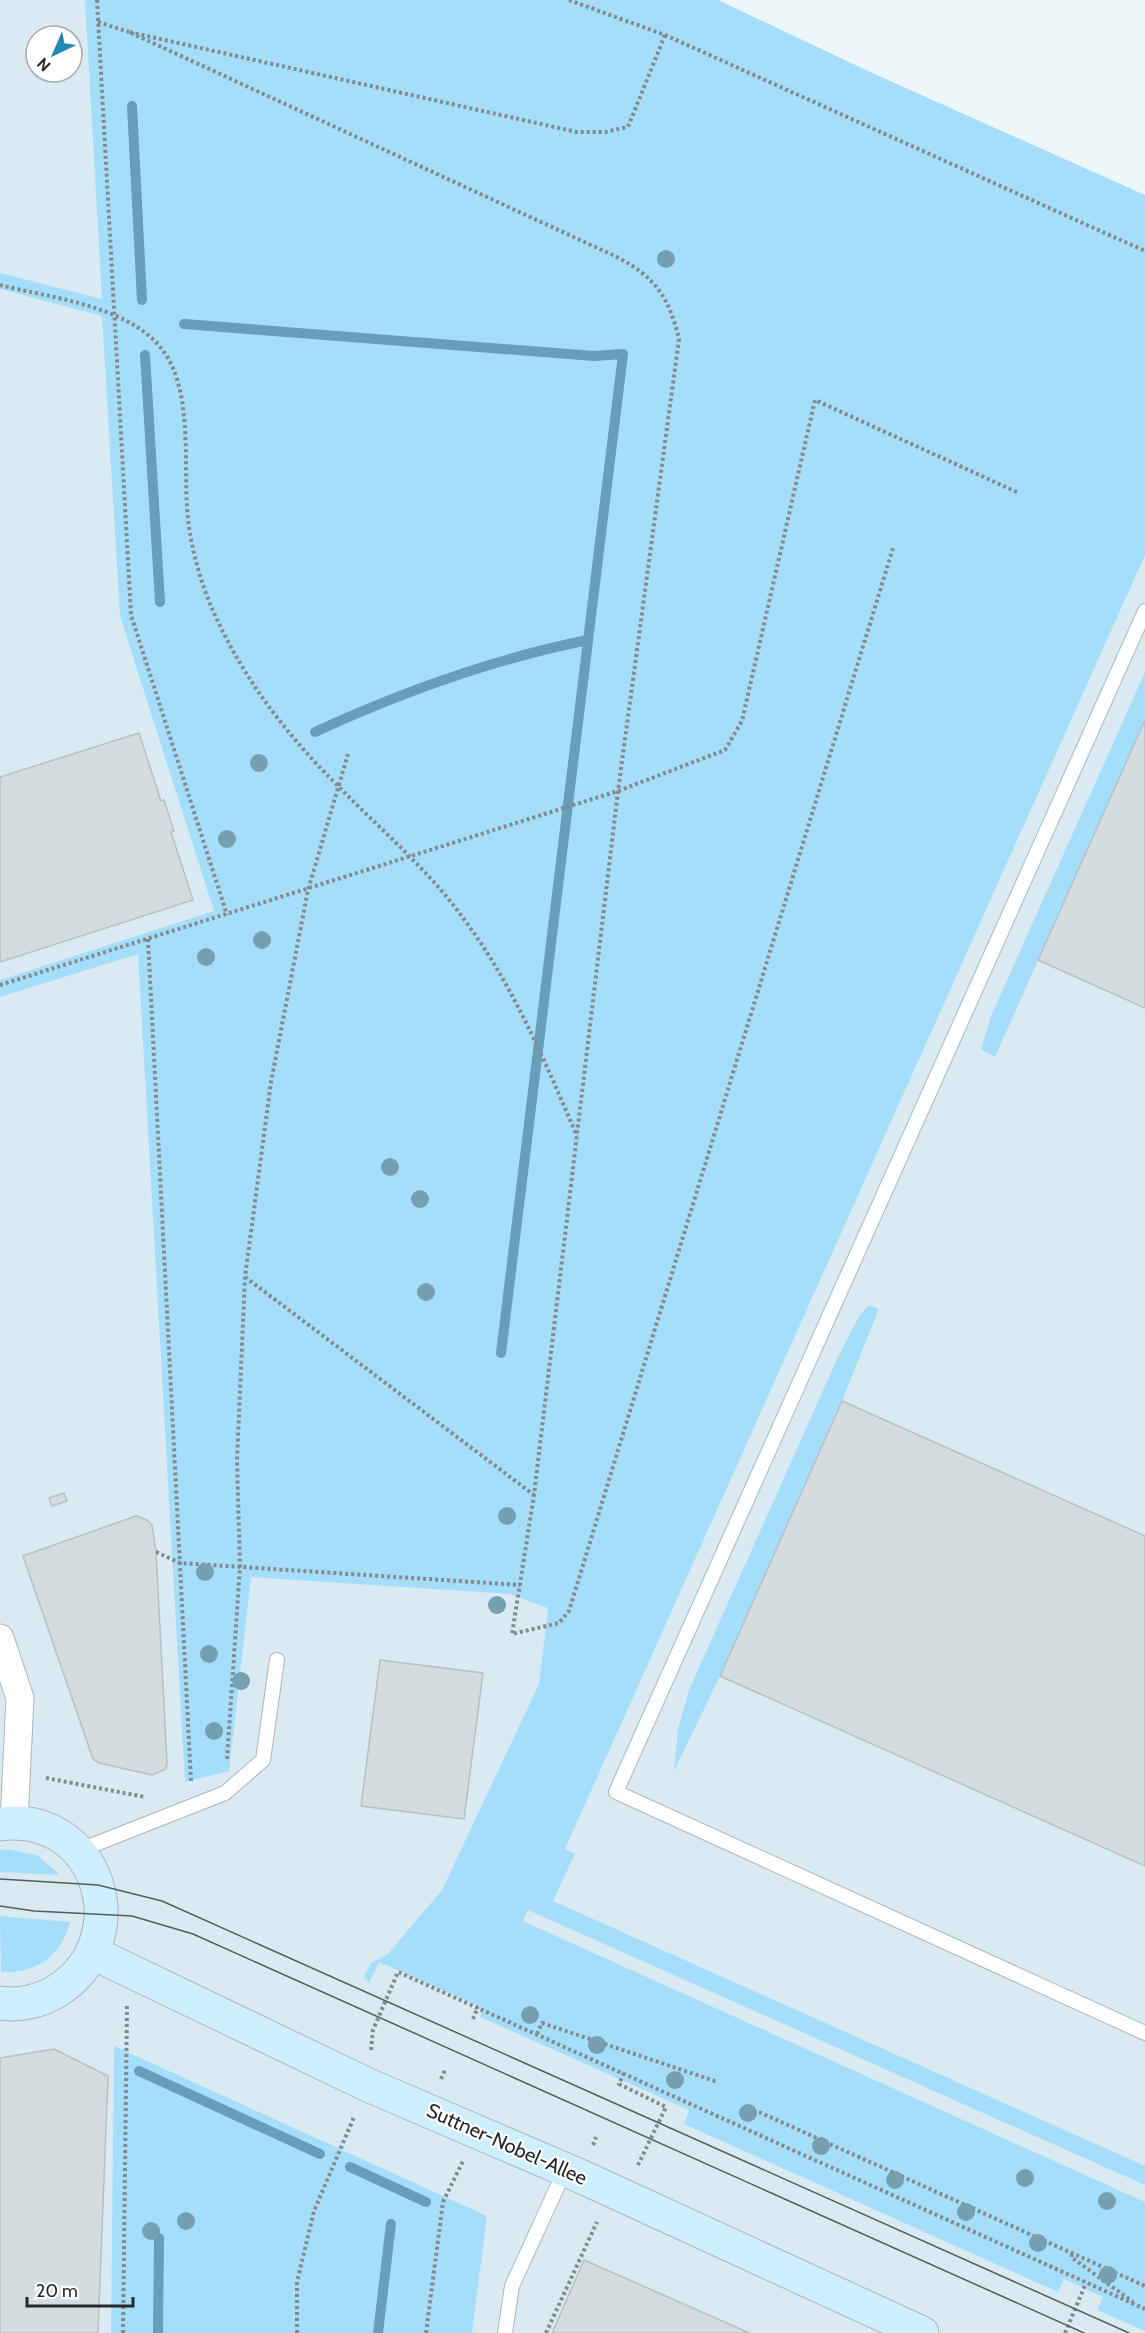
<svg xmlns="http://www.w3.org/2000/svg" width="1145" height="2333" viewBox="0 0 1145 2333" font-family="Cabin,sans-serif">
  <style>
    .built { fill: #daeaf2; fill-rule: evenodd }
    .green { fill: #a5defb }
    .lines { fill: none; stroke-linecap: round; stroke-linejoin: round }
    .stream { stroke: #679eba; stroke-width: 10 }
    .building { fill: #d4dce0; stroke: #b8c0c4; stroke-width: 1.5 }
    .lane-casing { stroke: #adb4b8; stroke-width: 16 }
    .street-casing { stroke: #adb4b8; stroke-width: 29 }
    .secondary-casing { stroke: #adb4b8; stroke-width: 35 }
    .path { stroke: #848a8d; stroke-width: 4; stroke-dasharray: 3 3; stroke-linecap: butt }
    .lane { stroke: #fff; stroke-width: 14 }
    .street { stroke: #fff; stroke-width: 27 }
    .secondary { stroke: #ceeffe; stroke-width: 33 }
    .tram { stroke: #585c5e; stroke-width: 1.5 }
    .tree { fill: #76a0b1 }
    .labels { text-anchor: middle; dominant-baseline: central; stroke-width: 4.5; stroke-linejoin: round; paint-order: stroke }
    .street-label { font-size: 20px; fill: #26292b; stroke: #fff }
  </style>
  <rect width="100%" height="100%" fill="#eef6fa"/>
  <!-- built -->
  <path class="built" d="M 0,0 L 244,0 L 1145,328 L 1145,2333 L 0,2333 ZM 36,36 L 72,36 L 72,72 L 36,72 Z"/>
  <!-- green -->
  <path class="green" d="M 85,0 L 718,0 L 868,71 L 1145,195 L 1145,555 L 565,1849 L 575,1854 L 553,1901 L 1145,2166 L 1145,2185 L 528,1910 L 523,1921 L 1145,2202 L 1145,2331 L 1097,2310 L 1103,2297 L 1064,2279 L 1058,2292 L 684,2124 L 689,2110 L 480,2017 L 483,2008 L 379,1962 L 369,1983 L 364,1977 L 371,1963 L 388,1954 L 442,1890 L 539,1684 L 548,1608 L 510,1594 L 251,1577 L 229,1771 L 185,1782 L 138,954 L 0,997 L 0,980 L 214,911 L 120,616 L 102,316 L 0,289 L 0,273 L 102,299 Z
    M 1145,672 L 1145,720 L 995,1057 L 981,1049 L 991,1016 Z
    M 869,1305 L 879,1309 L 842,1401 L 720,1676 L 674,1771 L 678,1729 L 689,1690 L 838,1357 L 859,1316 Z
    M 6,1849 L 37,1855 L 60,1875 L 0,1872 L 0,1850 Z
    M 0,1916 L 70,1922 C 61,1956 37,1974 1,1972 Z
    M 114,2046 L 487,2216 L 472,2333 L 111,2333 Z"/>
  <g class="lines">
    <!-- stream -->
    <path class="stream" d="M 132,106 L 142,300
      M 184,324 L 594,356 L 623,354 L 501,1353
      M 145,355 L 160,602
      M 315,732 C 402,692 493,659 588,640
      M 139,2071 L 320,2154
      M 350,2167 L 426,2202
      M 158,2333 L 159,2238
      M 378,2333 L 391,2224"/>
  </g>
  <!-- building -->
  <path class="building" d="M 1145,720 L 1145,1008 L 1038,960 Z
    M 139,733 L 161,801 L 164,800 L 174,831 L 171,832 L 193,900 L 0,962 L 0,777 Z
    M 842,1401 L 1145,1536 L 1145,1866 L 720,1676 Z
    M 64,1493 L 67,1501 L 52,1506 L 49,1498 Z
    M 136,1516 L 147,1520 L 152,1525 L 156,1552 L 167,1763 L 166,1769 L 152,1775 L 99,1763 L 93,1759 L 23,1556 Z
    M 380,1660 L 483,1673 L 464,1819 L 361,1806 Z
    M 54,2049 L 108,2076 L 98,2333 L 0,2333 L 0,2058 Z
    M 584,2260 L 702,2312 L 749,2333 L 552,2333 Z"/>
  <g class="lines">
    <!-- lane casing -->
    <g class="lane-casing">
      <path id="lane" d="M 1145,611 L 616,1792 L 1145,2033
        M 82,1855 L 93,1845 L 225,1793 L 263,1760 L 277,1660
        M 505,2333 L 512,2286 L 565,2170"/>
    </g>
    <!-- street casing -->
    <g class="street-casing">
      <path id="street" d="M 0,1638 L 20,1698 L 14,1822"/>
    </g>
    <!-- secondary casing -->
    <g class="secondary-casing">
      <path id="secondary" d="M 0,1824 C 97,1810 140,1938 57,1991 C 41,2001 19,2006 0,2003
        M 93,1953 L 368,2085 L 580,2176 L 922,2333"/>
    </g>
    <!-- path -->
    <path class="path" d="M 97,0 L 131,615 L 227,915
      M 569,0 L 665,35 L 1145,251
      M 98,22 L 129,32
      M 665,35 L 628,127 L 605,132 L 577,132 L 129,32 L 617,257 C 655,277 669,297 679,339 L 618,791 L 534,1495 L 512,1634 L 559,1623 L 569,1611 L 893,548
      M 0,285 C 51,298 132,306 164,352 C 192,391 184,461 187,507 C 189,542 200,582 214,613 C 244,680 287,735 338,786 C 381,830 430,871 466,922 C 514,987 545,1062 577,1136
      M 148,939 L 191,1781
      M 0,985 L 618,791 L 725,750 L 742,721 L 815,400 L 1019,493
      M 245,1277 L 534,1495
      M 156,1552 L 180,1563 L 520,1585
      M 227,1759 L 240,1567 L 237,1460 L 245,1277 L 271,1082 L 308,890 L 348,754
      M 46,1778 L 145,1797
      M 473,2019 L 478,2007
      M 537,2034 L 542,2023 L 718,2082
      M 371,2050 L 373,2030 L 398,1972 L 1145,2309
      M 624,2073 L 619,2084 L 666,2107 L 638,2165
      M 441,2079 L 445,2070
      M 759,2112 L 1145,2286
      M 593,2145 L 596,2137
      M 1072,2254 L 1071,2257 L 1133,2302
      M 123,2333 L 127,2006
      M 297,2333 L 297,2282 L 314,2211 L 354,2117
      M 426,2333 L 443,2202 L 463,2161
      M 546,2333 L 597,2222
      M 1065,2333 L 1086,2283"/>
    <!-- lane -->
    <use href="#lane" class="lane"/>
    <!-- street -->
    <use href="#street" class="street"/>
    <!-- secondary -->
    <use href="#secondary" class="secondary"/>
    <!-- tram -->
    <path class="tram" d="M 0,1879 L 98,1885 L 162,1901 L 1129,2333
      M 0,1906 L 34,1911 L 132,1916 L 193,1934 L 1084,2333"/>
  </g>
  <!-- trees -->
  <g class="tree">
    <circle cx="666" cy="259" r="9"/>
    <circle cx="259" cy="763" r="9"/>
    <circle cx="227" cy="839" r="9"/>
    <circle cx="262" cy="940" r="9"/>
    <circle cx="206" cy="957" r="9"/>
    <circle cx="390" cy="1167" r="9"/>
    <circle cx="420" cy="1199" r="9"/>
    <circle cx="426" cy="1292" r="9"/>
    <circle cx="507" cy="1516" r="9"/>
    <circle cx="205" cy="1572" r="9"/>
    <circle cx="497" cy="1605" r="9"/>
    <circle cx="209" cy="1654" r="9"/>
    <circle cx="241" cy="1681" r="9"/>
    <circle cx="214" cy="1731" r="9"/>
    <circle cx="530" cy="2015" r="9"/>
    <circle cx="597" cy="2045" r="9"/>
    <circle cx="675" cy="2080" r="9"/>
    <circle cx="748" cy="2113" r="9"/>
    <circle cx="821" cy="2146" r="9"/>
    <circle cx="1025" cy="2178" r="9"/>
    <circle cx="895" cy="2180" r="9"/>
    <circle cx="1107" cy="2201" r="9"/>
    <circle cx="966" cy="2212" r="9"/>
    <circle cx="186" cy="2221" r="9"/>
    <circle cx="151" cy="2231" r="9"/>
    <circle cx="1038" cy="2243" r="9"/>
    <circle cx="1108" cy="2275" r="9"/>
  </g>
  <g class="labels">
    <!-- street labels -->
    <g class="street-label">
      <text transform="translate(507 2144) rotate(24)">Suttner-Nobel-Allee</text>
    </g>
  </g>
  <!-- north arrow -->
  <g transform="translate(54 54) rotate(224)"><circle r="28" fill="#ffffff" stroke="#a8a9aa" stroke-width="1.5"/>
  <path d="M0-4.5L10 22L0 15L-10 22Z" fill="#2489b2"/>
  <text y="-9" font-size="16" font-weight="bold" text-anchor="middle" fill="#26292b">N</text>
  </g>
  <!-- scale -->
  <path d="M27 2297v9h106v-9" fill="none" stroke="#26292b" stroke-width="3"/>
  <text x="36" y="2297" font-size="18" fill="#26292b" stroke="#ffffff" stroke-width="4.5" paint-order="stroke">20 m</text>
</svg>
